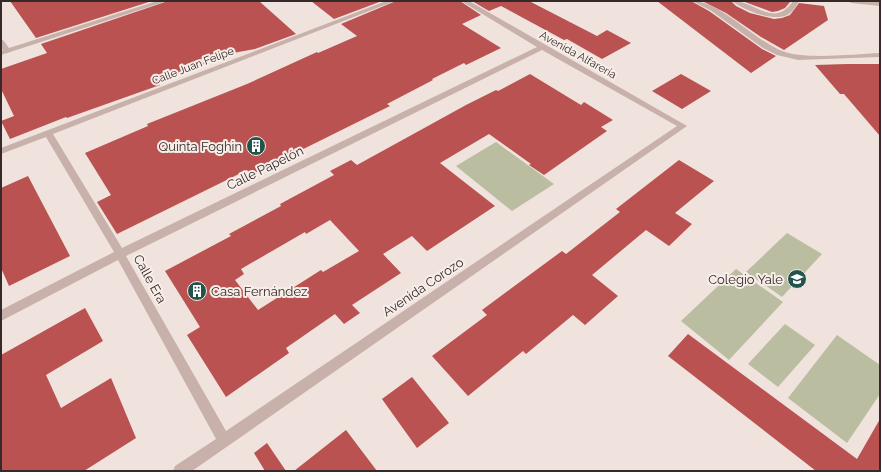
<svg xmlns="http://www.w3.org/2000/svg" width="881" height="472" viewBox="0 0 881 472" font-family="Raleway,sans-serif">
  <style>
    .green { fill: #babd9f }
    .building { fill: #ba5251; fill-rule: evenodd }
    .lines { fill: none; stroke-linecap: round; stroke-linejoin: round }
    .street { fill: #c7b1aa; fill-rule: evenodd }
    .labels { text-anchor: middle; dominant-baseline: central; stroke-width: 4; stroke-linejoin: round; paint-order: stroke }
    .far-street-label { font-size: 11px; fill: #352a29; stroke: #f8eee9 }
    .poi-label { font-size: 13px; fill: #352a29; stroke: #f8eee9; text-anchor: end }
    .street-label { font-size: 13px; fill: #352a29; stroke: #f8eee9 }
  </style>
  <rect width="100%" height="100%" fill="#f0e3dd"/>
  <!-- green -->
  <path class="green" d="M 496,142 L 554,184 L 512,211 L 456,166 Z
    M 787,233 L 822,254 L 782,297 L 746,272 Z
    M 736,269 L 783,302 L 729,360 L 681,321 Z
    M 785,324 L 815,345 L 778,387 L 748,364 Z
    M 837,335 L 880,365 L 880,394 L 847,443 L 788,398 Z"/>
  <!-- building -->
  <path class="building" d="M 10,1 L 152,1 L 36,38 Z
    M 168,1 L 259,1 L 296,34 L 255,49 L 200,59 L 205,64 L 158,82 L 160,85 L 67,118 L 66,117 L 10,139 L 1,121 L 14,116 L 1,89 L 1,69 L 47,53 L 41,44 Z
    M 311,1 L 382,1 L 334,19 Z
    M 396,1 L 460,1 L 481,15 L 462,24 L 501,48 L 466,65 L 464,63 L 432,79 L 433,80 L 387,104 L 390,106 L 251,175 L 247,170 L 117,234 L 97,202 L 111,195 L 85,153 L 148,126 L 147,124 L 247,84 L 317,52 L 318,53 L 357,36 L 341,24 Z
    M 472,1 L 529,1 L 597,36 L 607,30 L 631,43 L 602,59 L 567,39 L 564,40 L 501,6 L 489,11 Z
    M 657,1 L 691,1 L 709,11 L 762,49 L 776,56 L 751,73 Z
    M 702,1 L 731,1 L 736,6 L 750,13 L 774,19 L 782,18 L 790,15 L 799,3 L 824,6 L 828,20 L 784,50 L 761,37 L 726,13 Z
    M 742,1 L 783,1 L 790,2 L 785,8 L 778,11 L 772,12 Z
    M 847,64 L 880,64 L 880,136 L 844,94 L 840,94 L 815,65 Z
    M 530,74 L 581,105 L 584,102 L 613,120 L 601,127 L 607,131 L 544,175 L 529,165 L 531,164 L 489,134 L 440,163 L 495,206 L 427,251 L 412,236 L 383,254 L 401,273 L 352,305 L 360,313 L 344,324 L 335,314 L 286,348 L 289,353 L 226,397 L 187,335 L 200,327 L 165,271 L 231,236 L 229,234 L 281,206 L 280,204 L 334,175 L 330,171 L 351,160 L 357,165 L 466,105 L 496,90 L 498,91 ZM 330,220 L 359,251 L 323,272 L 321,270 L 258,310 L 235,280 L 244,274 L 241,269 L 305,232 L 306,234 Z
    M 681,74 L 711,91 L 682,109 L 652,91 Z
    M 679,160 L 714,181 L 675,213 L 692,224 L 669,246 L 646,230 L 592,275 L 618,296 L 585,325 L 573,315 L 526,354 L 523,351 L 468,396 L 432,356 L 487,315 L 482,310 L 562,251 L 566,254 L 620,212 L 616,209 Z
    M 28,176 L 70,256 L 9,286 L 1,268 L 1,188 Z
    M 85,308 L 103,341 L 46,375 L 61,408 L 111,378 L 136,438 L 84,471 L 1,471 L 1,355 Z
    M 688,334 L 857,459 L 880,419 L 880,471 L 816,471 L 668,356 Z
    M 412,377 L 449,423 L 417,448 L 382,399 Z
    M 346,430 L 377,471 L 294,471 Z
    M 267,443 L 286,471 L 265,471 L 254,453 Z"/>
  <g class="lines">
    <!-- street -->
    <path class="street" d="M 157,1 L 167,1 L 1,55 L 1,51 L 3,50 L 1,47 L 1,39 L 3,40 L 9,48 Z
      M 386,1 L 395,1 L 53,134 L 122,248 L 537,47 L 461,1 L 469,1 L 687,126 L 192,471 L 173,471 L 175,466 L 216,439 L 118,260 L 1,321 L 1,310 L 114,252 L 46,137 L 1,154 L 1,148 ZM 542,50 L 677,126 L 226,431 L 126,256 Z
      M 692,1 C 720,1 754,40 782,51 C 804,60 854,54 880,53 L 880,57 L 798,60 L 777,55 L 763,48 L 710,10 Z
      M 732,1 C 756,1 774,29 793,1 L 799,1 C 796,6 793,12 787,15 C 774,22 743,10 732,1 Z
      M 848,1 L 880,2 L 880,6 L 851,3 Z"/>
  </g>
  <!-- icons -->
  <defs>
    <g id="building-disc" transform="scale(1)"><circle r="9.5" fill="#23534b" stroke="#f8eee9"/><path d="M-4-6H4V6H1V3H-1V6H-4ZM-2.5-4.3h1.7v1.8h-1.7ZM.8-4.3h1.7v1.8H.8ZM-2.5-1h1.7V.8h-1.7ZM.8-1h1.7V.8H.8Z" fill="#fff"/></g>
    <g id="school-disc" transform="scale(1)"><circle r="9.5" fill="#23534b" stroke="#f8eee9"/><path d="M0-5L7-2L0 1L-7-2ZM-4 1L0 2.5L4 1V4Q0 6-4 4Z" fill="#fff"/></g>
  </defs>
  <g fill-rule="evenodd">
    <use href="#building-disc" x="256" y="146"/>
    <use href="#school-disc" x="797" y="279"/>
    <use href="#building-disc" x="197" y="291"/>
  </g>
  <g class="labels">
    <!-- far-street labels -->
    <g class="far-street-label">
      <text transform="translate(578 55) rotate(29)">Avenida Alfarería</text>
      <text transform="translate(193 66) rotate(-21)">Calle Juan Felipe</text>
    </g>
    <!-- poi labels -->
    <g class="poi-label">
      <text x="242" y="146">Quinta Foghin</text>
      <text x="783" y="279">Colegio Yale</text>
      <text x="211" y="291" text-anchor="start">Casa Fernández</text>
    </g>
    <!-- street labels -->
    <g class="street-label">
      <text transform="translate(265 168) rotate(-26)">Calle Papelón</text>
      <text transform="translate(150 279) rotate(61)">Calle Era</text>
      <text transform="translate(423 287) rotate(-34)">Avenida Corozo</text>
    </g>
  </g>
  <!-- border -->
  <rect width="881" height="472" fill="none" stroke="#352a29" stroke-width="4"/>
</svg>
